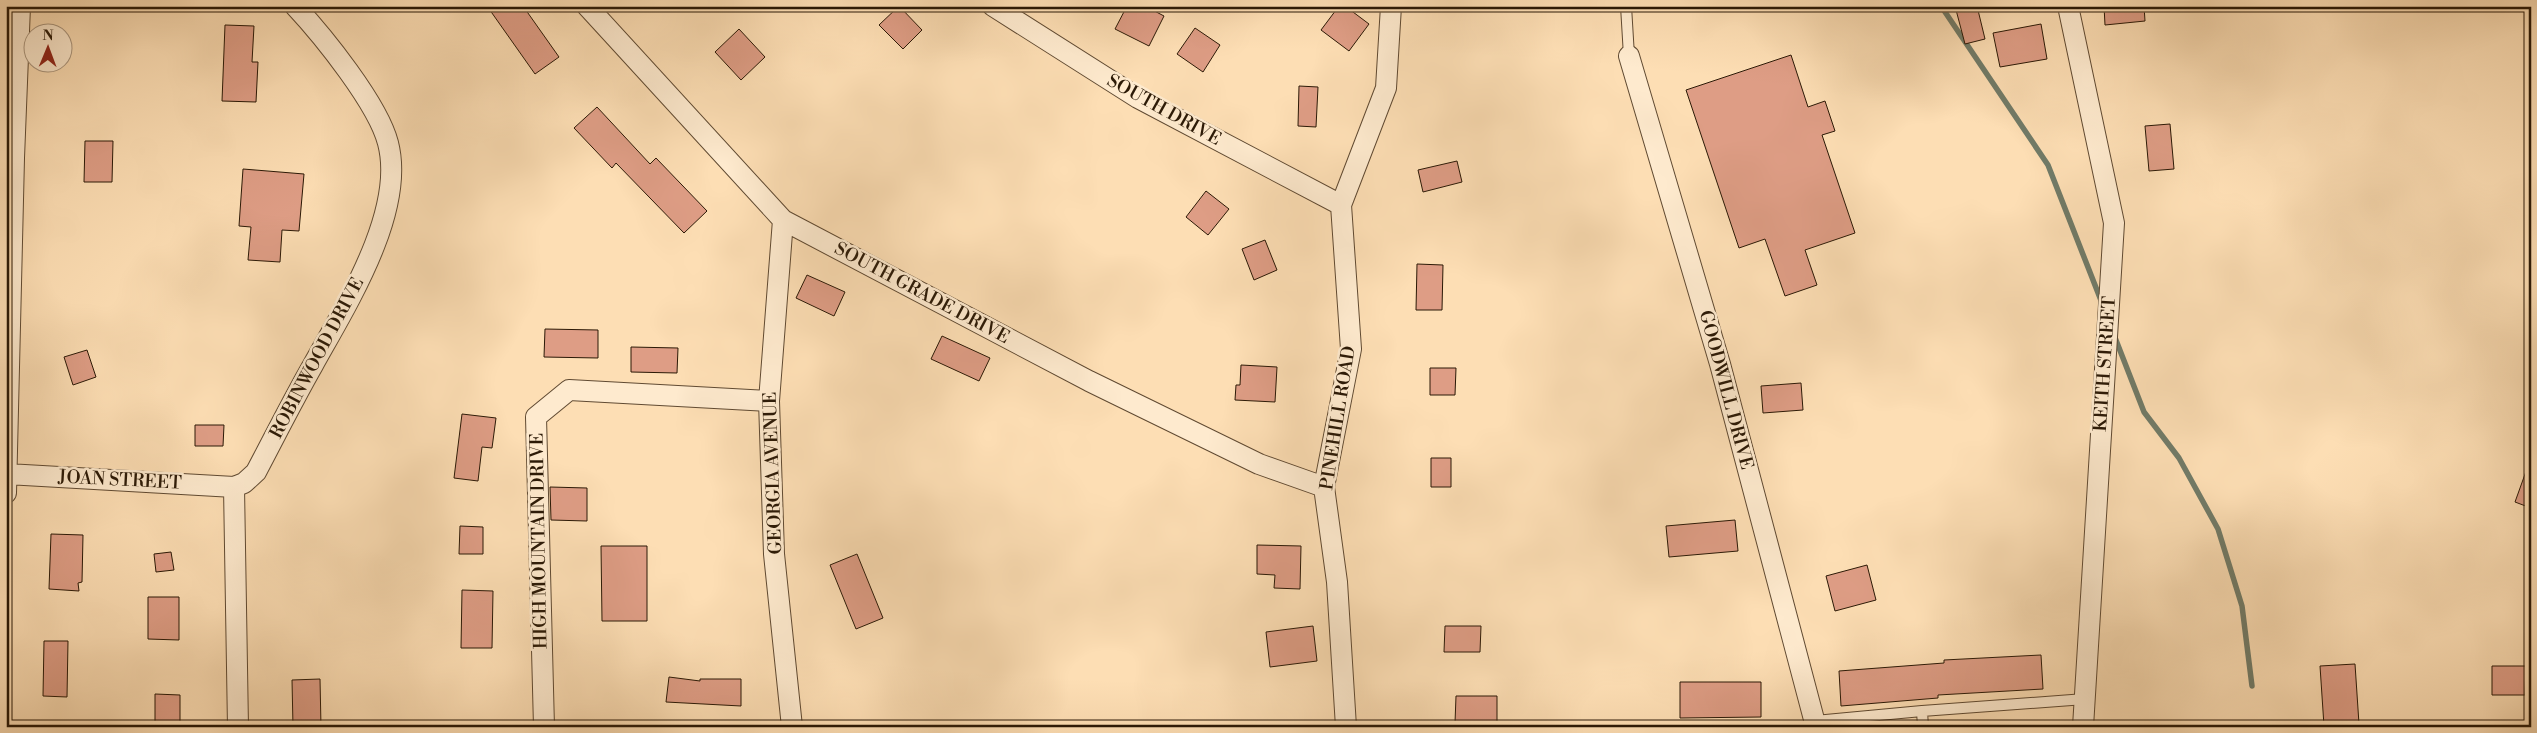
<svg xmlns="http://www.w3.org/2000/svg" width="2537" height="733" viewBox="0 0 2537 733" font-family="'Libre Bodoni',serif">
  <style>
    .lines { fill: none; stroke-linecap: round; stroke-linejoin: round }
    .stream { stroke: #717b68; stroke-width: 5.5 }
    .building { fill: #de9d85; stroke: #2b1906 }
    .service-casing { stroke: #604a32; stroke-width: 12 }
    .minor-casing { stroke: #604a32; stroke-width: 22 }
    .service { stroke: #feeace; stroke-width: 10 }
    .minor { stroke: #feeace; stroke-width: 20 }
    .labels { text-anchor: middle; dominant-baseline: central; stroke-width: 5; stroke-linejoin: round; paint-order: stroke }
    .street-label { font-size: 18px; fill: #2b1906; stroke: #feeace }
  </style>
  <rect width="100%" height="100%" fill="#fddeb4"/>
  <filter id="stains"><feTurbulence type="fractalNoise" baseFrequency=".004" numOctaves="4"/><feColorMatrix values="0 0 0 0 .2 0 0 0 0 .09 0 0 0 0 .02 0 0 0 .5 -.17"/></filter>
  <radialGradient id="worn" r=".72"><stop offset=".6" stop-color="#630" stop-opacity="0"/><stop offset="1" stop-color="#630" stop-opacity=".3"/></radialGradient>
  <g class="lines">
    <!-- stream -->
    <path class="stream" d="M 1941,6 L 2048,165 L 2102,303
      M 2114,335 L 2144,412 L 2179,458 L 2218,529 L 2242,606 L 2252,686"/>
  </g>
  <!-- building -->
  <path class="building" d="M 487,6 L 523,6 L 559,57 L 535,74 Z
    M 899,6 L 922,30 L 903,49 L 879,25 Z
    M 1127,6 L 1145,6 L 1164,16 L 1149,46 L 1115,29 Z
    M 1339,6 L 1345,6 L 1369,24 L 1349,51 L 1321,30 Z
    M 1955,6 L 1977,6 L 1985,39 L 1965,44 Z
    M 2104,6 L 2144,6 L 2145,21 L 2105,25 Z
    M 2041,24 L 2047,59 L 2000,67 L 1993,33 Z
    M 225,25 L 254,26 L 252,62 L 258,62 L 256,102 L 222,101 Z
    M 1195,28 L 1220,45 L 1203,72 L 1177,54 Z
    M 739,29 L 765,57 L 741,80 L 715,52 Z
    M 1791,55 L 1808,107 L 1825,101 L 1835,131 L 1822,135 L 1855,233 L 1805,250 L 1817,285 L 1785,296 L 1765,239 L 1739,248 L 1686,90 Z
    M 1299,86 L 1318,87 L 1316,127 L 1298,126 Z
    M 597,107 L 650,164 L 656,158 L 707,211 L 684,233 L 616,163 L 612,168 L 574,128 Z
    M 2170,124 L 2174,169 L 2149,171 L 2145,126 Z
    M 85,141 L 113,141 L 112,182 L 84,182 Z
    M 1457,161 L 1462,182 L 1423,192 L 1418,170 Z
    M 243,169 L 304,174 L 299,231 L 282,230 L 280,262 L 248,260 L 251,227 L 239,226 Z
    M 1206,191 L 1229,209 L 1208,235 L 1186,217 Z
    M 1265,240 L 1277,270 L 1254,280 L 1242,249 Z
    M 1417,264 L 1443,265 L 1442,310 L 1416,310 Z
    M 807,275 L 845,292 L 834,316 L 796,298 Z
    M 545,329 L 598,330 L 598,358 L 544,357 Z
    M 942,336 L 990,358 L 979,381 L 931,359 Z
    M 631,347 L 678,348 L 677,373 L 631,372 Z
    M 87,350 L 96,377 L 73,385 L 64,357 Z
    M 1241,365 L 1277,367 L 1275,402 L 1235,400 L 1236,385 L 1240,385 Z
    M 1430,368 L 1456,368 L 1455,395 L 1430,395 Z
    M 1801,383 L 1803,410 L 1763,413 L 1761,386 Z
    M 462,414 L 496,418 L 492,448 L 482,447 L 478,481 L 454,478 Z
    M 195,425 L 224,425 L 223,446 L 195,446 Z
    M 1431,458 L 1451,458 L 1451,487 L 1431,487 Z
    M 2529,463 L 2531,464 L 2531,508 L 2515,502 Z
    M 550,487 L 587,488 L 587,521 L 551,520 Z
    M 1735,520 L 1738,551 L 1669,557 L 1666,526 Z
    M 460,526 L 483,527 L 483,554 L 459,554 Z
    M 51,534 L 83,535 L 82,582 L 78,583 L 79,591 L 49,589 Z
    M 1257,545 L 1301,546 L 1300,589 L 1274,588 L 1275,575 L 1257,574 Z
    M 601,546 L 647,546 L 647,621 L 602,621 Z
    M 171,552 L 174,570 L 156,572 L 154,554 Z
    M 857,554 L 883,618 L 856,629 L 830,565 Z
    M 1867,565 L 1876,600 L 1835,611 L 1826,576 Z
    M 462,590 L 493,591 L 492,648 L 461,648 Z
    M 148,597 L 179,597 L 179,640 L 148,639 Z
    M 1313,626 L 1317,661 L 1270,667 L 1266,632 Z
    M 1445,626 L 1481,626 L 1480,652 L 1444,652 Z
    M 44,641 L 68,641 L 67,697 L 43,696 Z
    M 2041,655 L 2043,689 L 1938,695 L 1938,698 L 1841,706 L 1839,671 L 1944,663 L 1944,660 Z
    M 2355,664 L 2359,724 L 2324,726 L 2320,666 Z
    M 2492,666 L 2526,666 L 2525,695 L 2492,695 Z
    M 669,677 L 700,681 L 700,679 L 741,679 L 741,706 L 666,702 Z
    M 320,679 L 321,727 L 293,727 L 292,680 Z
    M 1680,682 L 1761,682 L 1761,717 L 1680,718 Z
    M 155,694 L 180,695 L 180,727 L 155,727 Z
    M 1456,696 L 1497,696 L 1497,724 L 1455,723 Z"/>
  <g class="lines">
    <!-- service casing -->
    <g class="service-casing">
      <path id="service" d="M 1626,6 L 1629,56
        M 1922,711 L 2085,699
        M 1815,721 L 1922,711 L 1923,727"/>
    </g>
    <!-- minor casing -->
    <g class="minor-casing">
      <path id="minor" d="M 587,6 L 783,220 L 1089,381 L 1259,464 L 1324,487
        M 993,6 L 1138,98 L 1341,205
        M 2068,6 L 2114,223 L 2083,727
        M 1629,56 L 1720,364 L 1816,727
        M 783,220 L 769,401 L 774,554 L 792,727
        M 7,474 L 234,487
        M 6,493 L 14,158 L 20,6
        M 238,727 L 234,487 L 244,483 L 256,472 C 275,436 293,400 313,365 C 345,307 406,212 388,143 C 378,104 323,36 295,6
        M 544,727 L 536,417 L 569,390 L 769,401
        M 1346,727 L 1337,582 L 1324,487 L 1351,349 L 1341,205 L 1386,88 L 1391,6"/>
    </g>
    <!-- service -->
    <use href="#service" class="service"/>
    <!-- minor -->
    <use href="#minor" class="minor"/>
  </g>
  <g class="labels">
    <!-- street labels -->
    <g class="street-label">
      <text transform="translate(1164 110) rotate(29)">SOUTH DRIVE</text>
      <text transform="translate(922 293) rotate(28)">SOUTH GRADE DRIVE</text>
      <text transform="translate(317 358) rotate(-62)">ROBINWOOD DRIVE</text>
      <text transform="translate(2105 364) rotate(-86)">KEITH STREET</text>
      <text transform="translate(1726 390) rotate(75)">GOODWILL DRIVE</text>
      <text transform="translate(1338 418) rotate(-81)">PINEHILL ROAD</text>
      <text transform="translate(773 473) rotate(-92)">GEORGIA AVENUE</text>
      <text transform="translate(120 480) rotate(3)">JOAN STREET</text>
      <text transform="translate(539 541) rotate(-91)">HIGH MOUNTAIN DRIVE</text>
    </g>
  </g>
  <!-- margin -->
  <rect width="2537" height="733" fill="none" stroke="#fddeb4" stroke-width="25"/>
  <rect x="8" y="8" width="2522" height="718" fill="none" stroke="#2b1906" stroke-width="2.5"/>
  <rect x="12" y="12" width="2512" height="708" fill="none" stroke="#2b1906"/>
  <!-- north arrow -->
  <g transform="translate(48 48) rotate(1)"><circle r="24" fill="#feeace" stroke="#aa967e"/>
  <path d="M0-4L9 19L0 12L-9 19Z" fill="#8f2418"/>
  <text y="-8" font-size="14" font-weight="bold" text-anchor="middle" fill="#2b1906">N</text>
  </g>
  <rect width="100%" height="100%" filter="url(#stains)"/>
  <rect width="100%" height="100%" fill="url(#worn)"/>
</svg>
